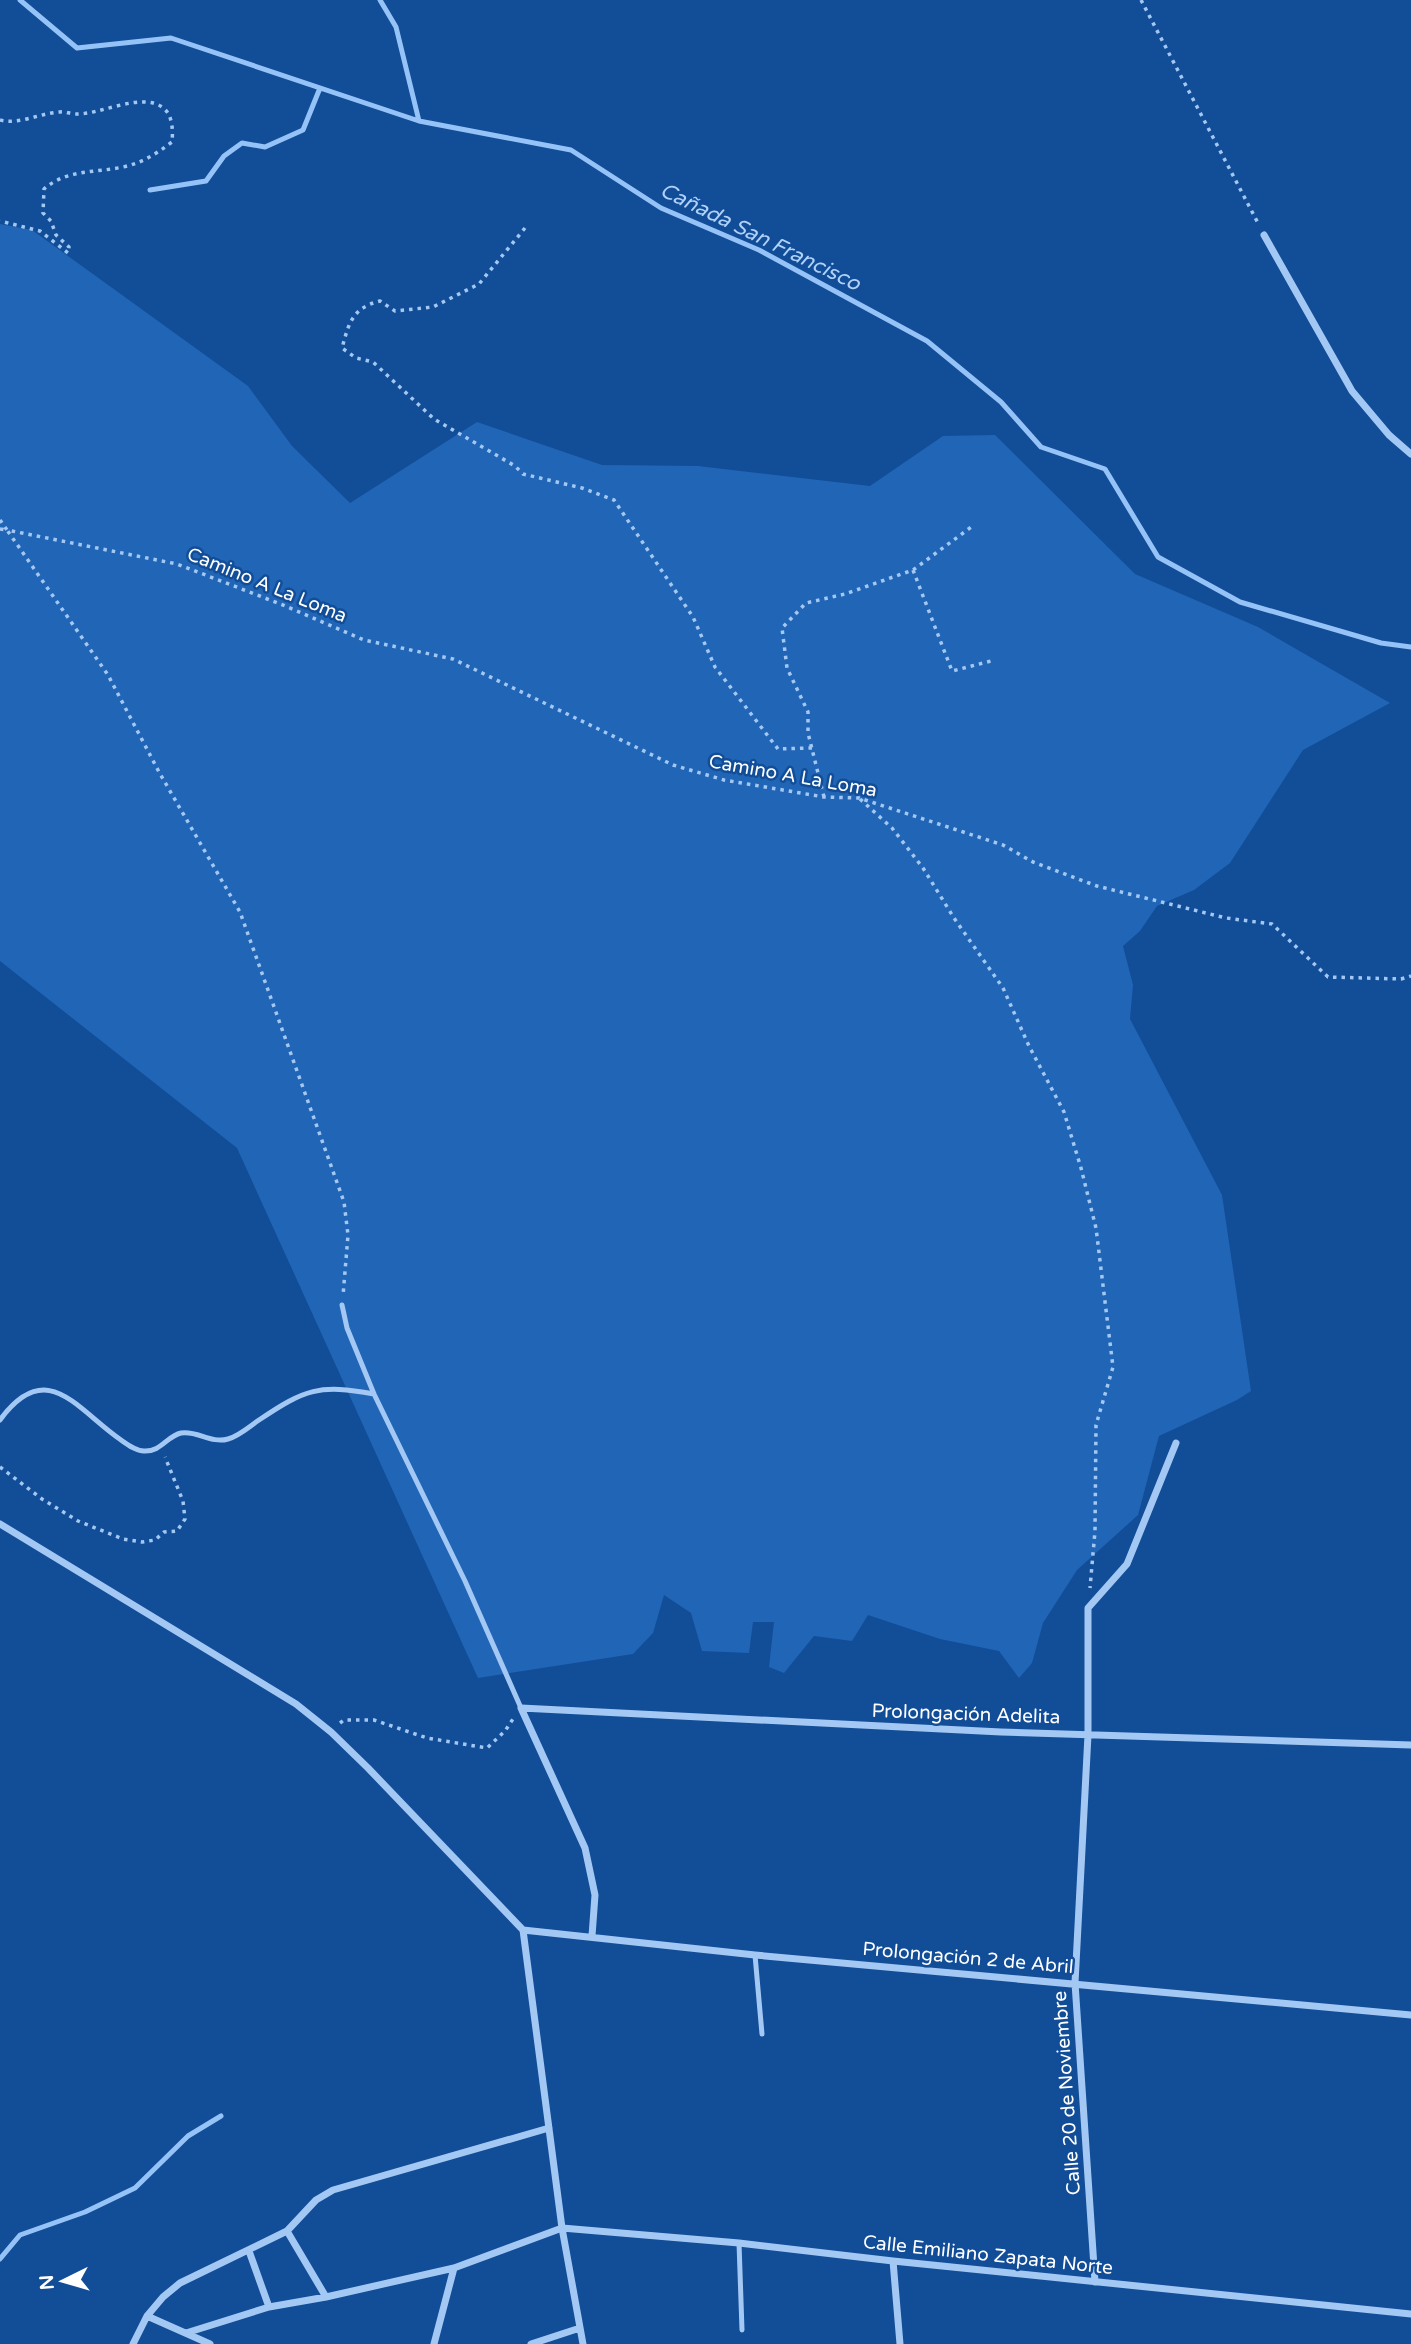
<svg xmlns="http://www.w3.org/2000/svg" width="1411" height="2344" viewBox="0 0 1411 2344" font-family="'Varela Round',sans-serif">
  <style>
    .green { fill: #2165b6 }
    .lines { fill: none; stroke-linecap: round; stroke-linejoin: round }
    .stream { stroke: #96c3f7; stroke-width: 5 }
    .path { stroke: #a4c8f4; stroke-width: 3.5; stroke-dasharray: 3.5 5; stroke-linecap: butt }
    .service { stroke: #a4c8f4; stroke-width: 5 }
    .minor { stroke: #a4c8f4; stroke-width: 7 }
    .labels { text-anchor: middle; dominant-baseline: central; stroke-width: 5; stroke-linejoin: round; paint-order: stroke }
    .street-label { font-size: 19px; fill: #fff; stroke: #124d98 }
    .water-label { font-size: 21px; font-style: italic; fill: #b0d2fa; stroke: #124d98 }
  </style>
  <rect width="100%" height="100%" fill="#124d98"/>
  <!-- green -->
  <path class="green" d="M 0,224 L 32,230 L 248,386 L 292,446 L 350,503 L 477,422 L 602,465 L 698,466 L 870,486 L 943,436 L 995,435 L 1135,574 L 1258,627 L 1390,703 L 1303,750 L 1230,863 L 1194,890 L 1157,906 L 1140,931 L 1123,946 L 1133,985 L 1130,1019 L 1222,1195 L 1251,1391 L 1237,1400 L 1159,1436 L 1138,1515 L 1077,1570 L 1043,1623 L 1032,1663 L 1019,1678 L 999,1651 L 940,1639 L 868,1615 L 852,1641 L 814,1636 L 784,1673 L 769,1667 L 774,1622 L 753,1622 L 749,1653 L 702,1651 L 691,1613 L 664,1595 L 653,1633 L 633,1654 L 478,1678 L 237,1148 L 0,961 Z"/>
  <g class="lines">
    <!-- stream -->
    <path class="stream" d="M 20,0 L 77,48 L 171,38 L 419,121 L 571,150 L 661,208 L 759,250 L 927,341 L 1001,402 L 1041,447 L 1105,469 L 1158,557 L 1240,602 L 1381,643 L 1411,647
      M 380,0 L 396,27 L 419,121
      M 150,190 L 206,181 L 224,156 L 242,143 L 265,147 L 303,130 L 320,88
      M 0,2259 L 20,2235 L 85,2212 L 135,2188 L 188,2136 L 221,2116"/>
    <!-- path -->
    <path class="path" d="M 1141,0 L 1259,225
      M 0,120 C 19,125 40,113 60,112 C 65,111 70,114 76,114 C 99,115 141,92 162,107 C 173,114 173,131 172,142 C 156,154 142,163 123,167 C 95,173 67,169 44,189 L 43,213 L 51,221 L 56,235 L 69,247 L 68,253 L 40,231 L 0,221
      M 525,228 L 479,284 L 433,307 L 395,311 L 380,301 C 352,308 349,323 342,348 L 356,358 L 373,362 L 434,419 L 515,466 L 523,474 L 582,488 L 614,500 L 693,617 L 715,667 L 778,749 L 812,748
      M 0,520 L 7,530 L 177,564 L 283,605 L 364,640 L 453,659 L 673,765 L 724,780 L 824,797 L 859,798 L 1003,845 L 1033,862 L 1097,886 L 1226,918 L 1272,924 L 1328,977 L 1401,979 L 1411,976
      M 0,529 L 7,530 L 108,675 L 159,772 L 240,912 L 344,1202 L 348,1235 L 343,1296
      M 913,570 L 952,671 L 995,660
      M 824,797 L 808,733 L 808,712 L 787,668 L 782,628 L 806,603 L 845,594 L 913,570 L 974,525
      M 860,799 L 892,828 L 923,868 L 954,918 L 1003,988 L 1029,1046 L 1064,1112 L 1081,1168 L 1096,1228 L 1113,1367 L 1096,1425 L 1095,1531 L 1090,1588
      M 0,1467 L 42,1499 L 78,1521 L 123,1539 L 142,1542 L 155,1540 L 164,1532 L 177,1531 L 185,1519 L 183,1501 L 165,1457
      M 340,1723 L 344,1720 L 374,1720 L 427,1738 L 487,1748 L 505,1731 L 513,1719"/>
    <!-- service -->
    <path class="service" d="M 342,1305 L 347,1328 L 374,1394 L 465,1581 L 521,1708
      M 0,1420 C 47,1356 77,1410 121,1440 C 128,1445 136,1451 144,1451 C 161,1452 167,1436 181,1433 C 197,1430 211,1444 228,1439 C 239,1436 250,1426 259,1420 C 305,1389 319,1384 374,1394
      M 755,1955 L 762,2034
      M 739,2243 L 742,2330"/>
    <!-- minor -->
    <path class="minor" d="M 1264,235 L 1352,391 L 1389,435 L 1411,454
      M 0,1524 L 296,1704 L 331,1732 L 368,1768 L 523,1930 L 562,2228 L 583,2344
      M 523,1930 L 755,1955 L 1411,2015
      M 592,1936 L 595,1895 L 585,1848 L 521,1708 L 1001,1732 L 1411,1745
      M 287,2231 L 326,2297
      M 249,2251 L 269,2307
      M 893,2261 L 900,2344
      M 1095,2282 L 1075,1983 L 1088,1735 L 1088,1608 L 1127,1564 L 1176,1443
      M 147,2316 L 210,2344
      M 186,2333 L 269,2307 L 326,2297 L 454,2268 L 562,2228 L 739,2243 L 893,2261 L 1411,2314
      M 133,2344 L 147,2316 L 163,2297 L 180,2283 L 287,2231 L 316,2200 L 333,2190 L 549,2128
      M 434,2344 L 454,2268
      M 531,2344 L 580,2328"/>
  </g>
  <g class="labels">
    <!-- street labels -->
    <g class="street-label">
      <text transform="translate(267 585) rotate(22)">Camino A La Loma</text>
      <text transform="translate(793 776) rotate(10)">Camino A La Loma</text>
      <text transform="translate(966 1714) rotate(2)">Prolongación Adelita</text>
      <text transform="translate(968 1958) rotate(5)">Prolongación 2 de Abril</text>
      <text transform="translate(1067 2093) rotate(-94)">Calle 20 de Noviembre</text>
      <text transform="translate(988 2255) rotate(6)">Calle Emiliano Zapata Norte</text>
    </g>
    <!-- water labels -->
    <g class="water-label">
      <text transform="translate(760 237) rotate(26)">Cañada San Francisco</text>
    </g>
  </g>
  <!-- north arrow -->
  <g transform="translate(63 2281) rotate(265)" stroke="#124d98" stroke-width="5" paint-order="stroke">
  <path d="M0-5L12 26L0 18L-12 26Z" fill="#ffffff"/>
  <text y="-10" font-size="19" font-weight="bold" text-anchor="middle" fill="#ffffff">N</text>
  </g>
</svg>
